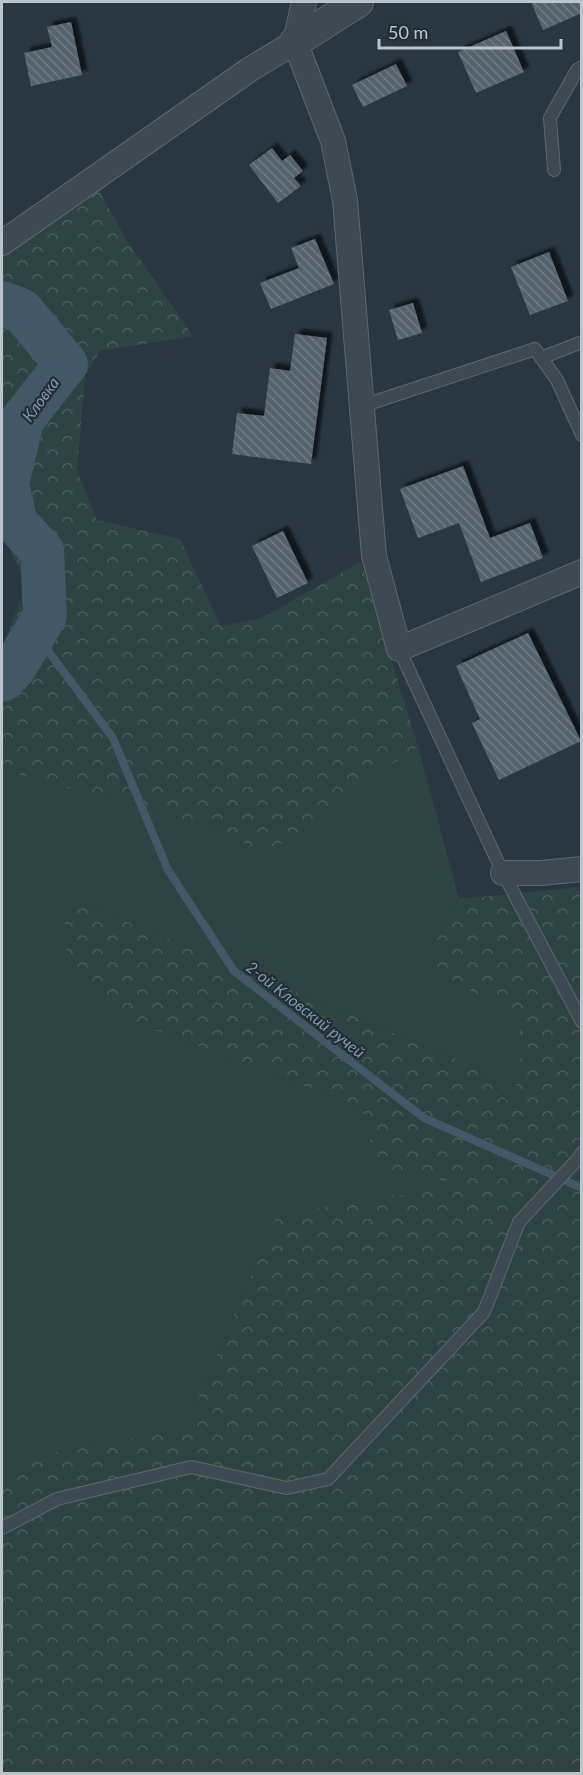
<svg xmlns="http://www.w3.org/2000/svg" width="583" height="1775" viewBox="0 0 583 1775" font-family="Lato,sans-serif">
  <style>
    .green { fill: #2d4442 }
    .forest { fill: url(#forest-crowns) }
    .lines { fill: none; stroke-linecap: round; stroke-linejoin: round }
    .stream { stroke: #425867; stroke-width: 8 }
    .river { stroke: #425867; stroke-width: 44 }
    .building { fill: url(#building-back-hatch); filter: url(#shadow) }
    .service-casing { stroke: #5c676e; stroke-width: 14 }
    .minor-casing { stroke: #5c676e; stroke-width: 26 }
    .tertiary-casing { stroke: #5c676e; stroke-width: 32 }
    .service { stroke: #3e4951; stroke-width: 12 }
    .minor { stroke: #3e4951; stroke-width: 24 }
    .tertiary { stroke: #3e4951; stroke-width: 30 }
    .labels { text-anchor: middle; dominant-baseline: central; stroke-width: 4.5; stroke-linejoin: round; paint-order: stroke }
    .water-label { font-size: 16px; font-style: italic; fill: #8098aa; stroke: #232e36 }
  </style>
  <defs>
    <pattern id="forest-crowns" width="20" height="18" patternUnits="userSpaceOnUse" patternTransform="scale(1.5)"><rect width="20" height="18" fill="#2d4442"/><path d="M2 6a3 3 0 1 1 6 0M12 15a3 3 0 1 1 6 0" fill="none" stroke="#4a5d5c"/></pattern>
    <pattern id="building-back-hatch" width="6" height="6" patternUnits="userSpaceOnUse" patternTransform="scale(1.5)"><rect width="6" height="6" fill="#56646d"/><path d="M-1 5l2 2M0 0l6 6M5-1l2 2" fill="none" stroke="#6c7980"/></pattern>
    <filter id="shadow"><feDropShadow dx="5.5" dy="-5.5" stdDeviation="1.5" flood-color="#0009"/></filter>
  </defs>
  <rect width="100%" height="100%" fill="#2a3741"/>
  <!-- green -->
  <path class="green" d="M 418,746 L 459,899 L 434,944 L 488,1001 L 520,1021 L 520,1078 L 509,1101 L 471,1065 L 80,902 L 123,1018 L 362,1108 L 467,1184 L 277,1215 L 185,1430 L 51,1453 L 2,1476 L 2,770 L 217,828 L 265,854 Z"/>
  <!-- forest -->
  <path class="forest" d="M 98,189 L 126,239 L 193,336 L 100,351 L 85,376 L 77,470 L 97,520 L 180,539 L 221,626 L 260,619 L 361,562 L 418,746 L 265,855 L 217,828 L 2,770 L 2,648 L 26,585 L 2,533 L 2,255 Z
    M 581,887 L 581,1773 L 2,1773 L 2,1476 L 51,1453 L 185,1430 L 277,1215 L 465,1184 L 378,1169 L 362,1108 L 123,1018 L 67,967 L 64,900 L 80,902 L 471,1065 L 508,1101 L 520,1078 L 520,1021 L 434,969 L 434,944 L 459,899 Z"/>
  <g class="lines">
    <!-- stream -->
    <path class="stream" d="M 34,632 L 113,738 L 168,870 L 234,971 L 424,1118 L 582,1188"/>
    <!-- river -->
    <path class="river" d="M 2,303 L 22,311 L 66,364 L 22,420 L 7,484 L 16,523 L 42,551 L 45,616 L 14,668 L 2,680"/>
  </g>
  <!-- building -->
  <path class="building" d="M 531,2 L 582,2 L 582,13 L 543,30 Z
    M 71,22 L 82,75 L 31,86 L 24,53 L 52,47 L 47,27 Z
    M 506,31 L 524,72 L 476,93 L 458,52 Z
    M 396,64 L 407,86 L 363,107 L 352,85 Z
    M 272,148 L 282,161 L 290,155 L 303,171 L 294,178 L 301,186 L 278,203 L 249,165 Z
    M 315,239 L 334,284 L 271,309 L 260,283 L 299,268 L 291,248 Z
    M 549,252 L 568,301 L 530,315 L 511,267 Z
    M 413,303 L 422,333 L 398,340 L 389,310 Z
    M 295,334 L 327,338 L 311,464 L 232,454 L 237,413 L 264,416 L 270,368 L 290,371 Z
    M 463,466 L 490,538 L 530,523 L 543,558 L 481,582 L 459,523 L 418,538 L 400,489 Z
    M 283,531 L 308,583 L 277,598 L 252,546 Z
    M 528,633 L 581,741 L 499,780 L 472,723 L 480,719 L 456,666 Z"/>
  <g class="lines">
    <!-- service casing -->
    <g class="service-casing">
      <path id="service" d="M 554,170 L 550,118 L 577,70 L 582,67
        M 541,358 L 582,342
        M 362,406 L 535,349 L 557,380 L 582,435
        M 399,649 L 503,873 L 582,1022
        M 2,1528 L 57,1499 L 191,1467 L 287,1488 L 328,1479 L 484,1312 L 519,1222 L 577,1160 L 582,1153"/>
    </g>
    <!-- minor casing -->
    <g class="minor-casing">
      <path id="minor" d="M 304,2 L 295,42 L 333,141 L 345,200 L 374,556 L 399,649 L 582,572
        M 2,243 L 249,70 L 295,42
        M 503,873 L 541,873 L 582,869"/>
    </g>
    <!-- tertiary casing -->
    <g class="tertiary-casing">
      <path id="tertiary" d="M 295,42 L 358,2"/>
    </g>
    <!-- service -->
    <use href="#service" class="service"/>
    <!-- minor -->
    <use href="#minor" class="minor"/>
    <!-- tertiary -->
    <use href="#tertiary" class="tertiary"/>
  </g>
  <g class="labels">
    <!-- water labels -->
    <g class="water-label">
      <text transform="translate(40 399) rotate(-54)">Кловка</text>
      <text transform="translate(306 1009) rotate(38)">2-ой Кловский ручей</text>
    </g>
  </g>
  <!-- border -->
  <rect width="583" height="1775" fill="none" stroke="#bbc4cb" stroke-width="6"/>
  <!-- scale -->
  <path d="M379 39v9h182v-9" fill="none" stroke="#bbc4cb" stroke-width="3"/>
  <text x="388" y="39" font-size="18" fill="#bbc4cb" stroke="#232e36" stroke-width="4.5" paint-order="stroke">50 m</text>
</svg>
